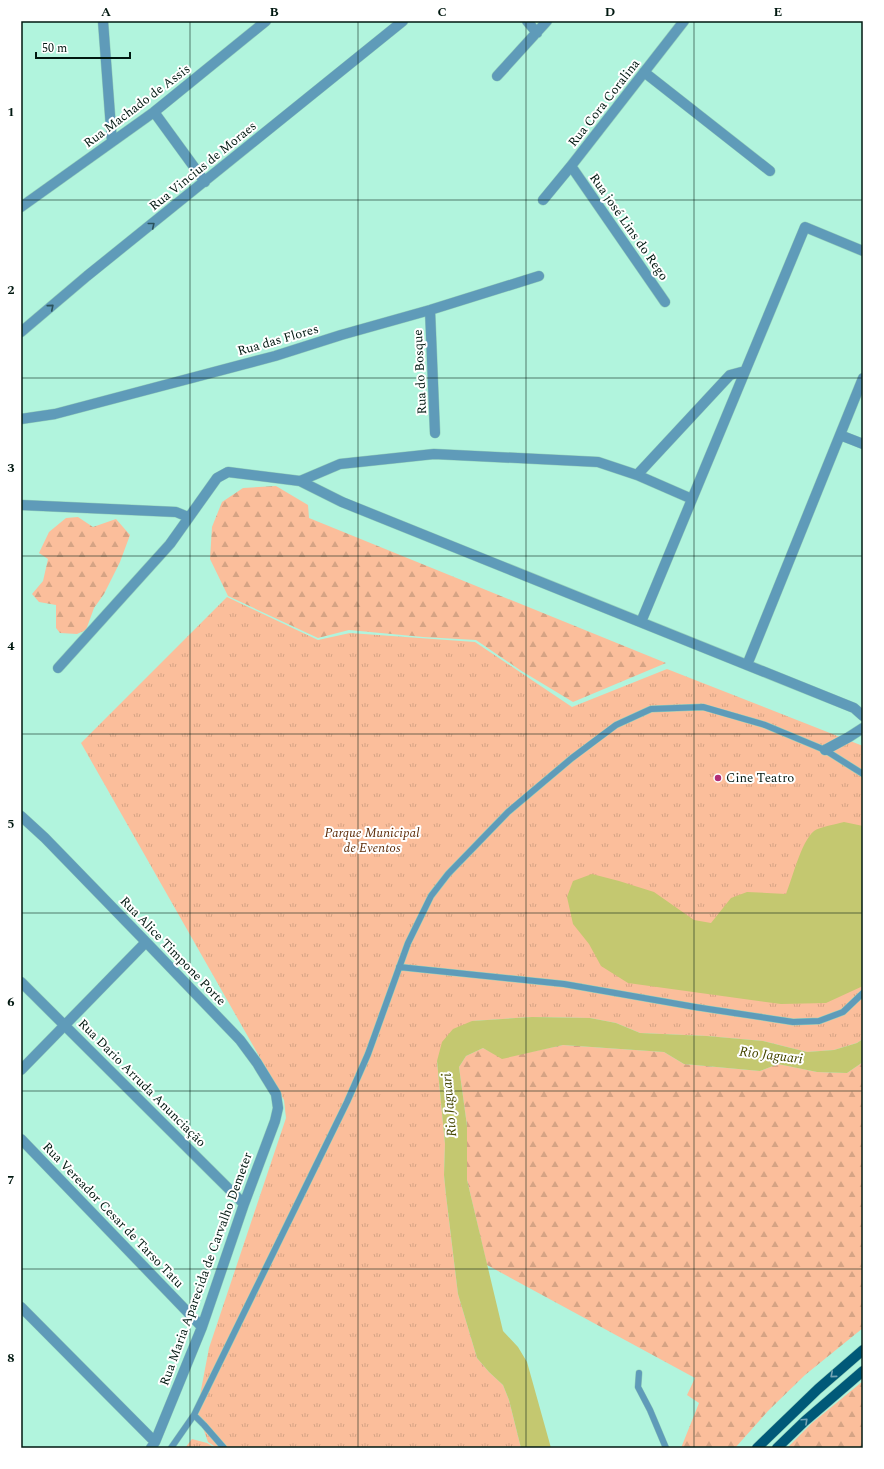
<svg xmlns="http://www.w3.org/2000/svg" width="884" height="1469" viewBox="0 0 884 1469" font-family="Spectral,serif">
  <style>
    .grass { fill: url(#grass-tufts) }
    .forest { fill: url(#forest-firs) }
    .water { fill: #c4c870 }
    .lines { fill: none; stroke-linecap: round; stroke-linejoin: round }
    .lane-casing { stroke: #95d1bc; stroke-width: 7 }
    .street-casing { stroke: #95d1bc; stroke-width: 11 }
    .primary-casing { stroke: #95d1bc; stroke-width: 11 }
    .lane { stroke: #5f9bb9; stroke-width: 6 }
    .street { stroke: #5f9bb9; stroke-width: 10 }
    .primary { stroke: #005978; stroke-width: 10 }
    .oneway { stroke: #2b535c }
    .oneway2 { stroke: #73a4b5 }
    .grid { fill: none; stroke: #001810; stroke-width: 1; stroke-opacity: 0.55 }
    .poi-dot { fill: #b12e77; stroke: #fff; stroke-width: 1.5 }
    .labels { text-anchor: middle; dominant-baseline: central; stroke-width: 4; stroke-linejoin: round; paint-order: stroke }
    .street-label { font-size: 13px; fill: #001810; stroke: #fff }
    .poi-label { font-size: 13px; fill: #001810; stroke: #fff; text-anchor: start }
    .park-label { font-size: 13px; font-style: italic; fill: #5e2d09; stroke: #fff }
    .water-label { font-size: 14px; font-style: italic; fill: #464700; stroke: #fff }
    .neatline { fill: none; stroke: #001810; stroke-width: 1.5 }
    .grid-label { font-size: 13px; text-anchor: middle; font-weight: bold; fill: #001810 }
  </style>
  <defs>
    <pattern id="grass-tufts" width="24" height="20" patternUnits="userSpaceOnUse"><rect width="24" height="20" fill="#fbbe9b"/><path d="M3 7l-1-3M5 7V3M7 7l1-3M15 17l-1-3M17 17v-4M19 17l1-3" fill="none" stroke="#d5a384"/></pattern>
    <pattern id="forest-firs" width="22" height="20" patternUnits="userSpaceOnUse"><rect width="22" height="20" fill="#fbbe9b"/><path d="M5 1l3.5 6h-7zM16 11l3.5 6h-7z" fill="#d5a384"/></pattern>
  </defs>
  <rect width="100%" height="100%" fill="#b1f4dd"/>
  <!-- grass -->
  <path class="grass" d="M 227,597 L 318,640 L 350,633 L 475,642 L 572,707 L 667,669 L 863,746 L 863,1039 L 857,1043 L 834,1050 L 807,1052 L 763,1041 L 707,1036 L 640,1033 L 616,1023 L 590,1018 L 532,1017 L 472,1021 L 437,1061 L 445,1144 L 444,1175 L 446,1195 L 458,1294 L 477,1358 L 489,1372 L 503,1385 L 509,1400 L 521,1448 L 217,1448 L 208,1442 L 197,1411 L 209,1348 L 286,1118 L 284,1100 L 81,743 Z
    M 192,1439 L 207,1443 L 215,1448 L 185,1448 Z"/>
  <!-- forest -->
  <path class="forest" d="M 276,486 L 308,505 L 309,518 L 666,663 L 573,702 L 520,670 L 476,640 L 423,637 L 349,630 L 318,638 L 228,596 L 210,559 L 212,527 L 222,502 L 243,488 Z
    M 78,517 L 93,527 L 116,519 L 130,535 L 120,562 L 104,594 L 94,608 L 86,630 L 77,634 L 60,633 L 56,628 L 56,605 L 39,602 L 32,594 L 43,581 L 48,559 L 39,553 L 49,532 L 66,518 Z
    M 563,1045 L 664,1052 L 684,1064 L 760,1071 L 778,1064 L 817,1072 L 847,1073 L 863,1062 L 863,1328 L 805,1375 L 768,1411 L 735,1448 L 681,1448 L 699,1403 L 687,1395 L 695,1378 L 487,1265 L 467,1180 L 467,1126 L 459,1067 L 466,1056 L 483,1048 L 502,1058 Z
    M 863,1381 L 863,1448 L 787,1448 L 812,1423 Z"/>
  <!-- water -->
  <path class="water" d="M 844,822 L 863,826 L 863,986 L 826,1003 L 781,1004 L 628,983 L 601,966 L 589,944 L 573,924 L 567,897 L 573,881 L 592,874 L 619,881 L 654,892 L 694,920 L 711,923 L 731,898 L 747,892 L 786,894 C 793,877 801,842 814,831 C 819,827 837,824 844,822 Z
    M 532,1017 L 590,1018 L 616,1023 L 640,1033 L 707,1036 L 763,1041 L 807,1052 L 834,1050 L 857,1043 L 863,1039 L 863,1062 L 847,1073 L 817,1072 L 778,1064 L 760,1071 L 684,1064 L 664,1052 L 563,1045 L 502,1059 L 483,1048 L 466,1056 L 459,1067 L 467,1126 L 467,1180 L 503,1331 L 518,1347 L 527,1362 L 551,1448 L 521,1448 L 509,1400 L 503,1385 L 489,1372 L 477,1358 L 458,1294 L 446,1195 L 444,1175 L 445,1144 L 437,1061 L 442,1042 L 453,1029 L 472,1021 Z"/>
  <g class="lines">
    <!-- lane casing -->
    <g class="lane-casing">
      <path id="lane" d="M 399,967 L 564,984 L 695,1007 L 793,1022 L 819,1021 L 843,1012 L 863,993
        M 639,1373 L 638,1387 L 650,1410 L 666,1448
        M 194,1415 L 204,1425 L 224,1448
        M 171,1448 L 194,1415 L 347,1102 L 368,1054 L 408,943 L 431,896 L 448,874 L 508,812 L 572,758 L 616,725 L 651,709 L 703,707 L 765,725 L 825,750 L 863,774"/>
    </g>
    <!-- street casing -->
    <g class="street-casing">
      <path id="street" d="M 103,21 L 112,142
        M 527,21 L 537,33
        M 644,72 L 770,171
        M 497,76 L 547,21
        M 154,112 L 205,182
        M 571,166 L 665,302
        M 543,200 L 571,166 L 684,21
        M 21,207 L 154,112 L 266,21
        M 430,310 L 435,433
        M 21,332 L 87,276 L 403,21
        M 21,419 L 55,414 L 275,356 L 341,335 L 430,310 L 539,276
        M 840,435 L 863,444
        M 637,475 L 730,375 L 745,371
        M 300,481 L 340,464 L 434,454 L 598,462 L 637,475 L 692,499
        M 21,505 L 176,512 L 188,517
        M 641,622 L 805,227 L 863,251
        M 747,665 L 863,378
        M 58,668 L 170,544 L 217,478 L 228,472 L 300,481 L 342,502 L 854,708 L 863,716
        M 825,750 L 849,737 L 863,728
        M 21,816 L 45,838 L 146,942 L 240,1040 L 257,1063 L 276,1094 L 278,1108 L 275,1121 L 244,1204 L 202,1327 L 155,1442 L 151,1448
        M 21,982 L 244,1204
        M 21,1070 L 146,942
        M 21,1139 L 202,1327
        M 21,1307 L 155,1442"/>
    </g>
    <!-- primary casing -->
    <g class="primary-casing">
      <path id="primary" d="M 757,1448 L 818,1389 L 863,1350
        M 777,1448 L 805,1421 L 863,1371"/>
    </g>
    <!-- lane -->
    <use href="#lane" class="lane"/>
    <!-- street -->
    <use href="#street" class="street"/>
    <!-- primary -->
    <use href="#primary" class="primary"/>
  </g>
  <!-- one-way arrows -->
  <defs><path id="oneway-chevron" d="M-2-3.5L2.5 0L-2 3.5" fill="none" stroke-width="1.6" stroke-linecap="round" stroke-linejoin="round"/></defs>
  <g class="oneway">
    <use href="#oneway-chevron" transform="translate(152 225) rotate(-39)"/>
    <use href="#oneway-chevron" transform="translate(51 307) rotate(-40)"/>
  </g>
  <g class="oneway2">
    <use href="#oneway-chevron" transform="translate(833 1375) rotate(139)"/>
    <use href="#oneway-chevron" transform="translate(805 1421) rotate(-43)"/>
  </g>
  <!-- grid -->
  <path class="grid" d="M 190,21 L 190,1448M 358,21 L 358,1448M 526,21 L 526,1448M 694,21 L 694,1448M 21,200 L 863,200M 21,378 L 863,378M 21,556 L 863,556M 21,734 L 863,734M 21,913 L 863,913M 21,1091 L 863,1091M 21,1269 L 863,1269"/>
  <!-- markers -->
  <circle class="poi-dot" cx="718" cy="778" r="4"/>
  <g class="labels">
    <!-- street labels -->
    <g class="street-label">
      <text transform="translate(604 103) rotate(-52)">Rua Cora Coralina</text>
      <text transform="translate(137 106) rotate(-37)">Rua Machado de Assis</text>
      <text transform="translate(203 166) rotate(-39)">Rua Vincius de Moraes</text>
      <text transform="translate(629 227) rotate(55)">Rua josé Lins do Rego</text>
      <text transform="translate(278 340) rotate(-16)">Rua das Flores</text>
      <text transform="translate(420 372) rotate(-93)">Rua do Bosque</text>
      <text transform="translate(173 951) rotate(46)">Rua Alice Timpone Porte</text>
      <text transform="translate(142 1083) rotate(45)">Rua Dario Arruda Anunciação</text>
      <text transform="translate(113 1215) rotate(46)">Rua Vereador Cesar de Tarso Tatu</text>
      <text transform="translate(206 1269) rotate(-70)">Rua Maria Aparecida de Carvalho Demeter</text>
    </g>
    <!-- poi labels -->
    <g class="poi-label">
      <text x="726" y="778">Cine Teatro</text>
    </g>
    <!-- park labels -->
    <g class="park-label">
      <text x="372" y="833">Parque Municipal<tspan x="372" dy="15">de Eventos</tspan></text>
    </g>
    <!-- water labels -->
    <g class="water-label">
      <text transform="translate(771 1055) rotate(7)">Rio Jaguari</text>
      <text transform="translate(449 1105) rotate(-95)">Rio Jaguari</text>
    </g>
  </g>
  <!-- border -->
  <rect width="884" height="1469" fill="none" stroke="#ffffff" stroke-width="44"/>
  <!-- scale -->
  <path d="M36 52v6h94v-6" fill="none" stroke="#001810" stroke-width="2"/>
  <text x="42" y="52" font-size="12" fill="#001810" stroke="#ffffff" stroke-width="3" paint-order="stroke">50 m</text>
  <rect x="22" y="22" width="840" height="1425" class="neatline"/>
  <g class="grid-label">
    <text x="106" y="16">A</text>
    <text x="274" y="16">B</text>
    <text x="442" y="16">C</text>
    <text x="610" y="16">D</text>
    <text x="778" y="16">E</text>
    <text x="11" y="116">1</text>
    <text x="11" y="294">2</text>
    <text x="11" y="472">3</text>
    <text x="11" y="650">4</text>
    <text x="11" y="828">5</text>
    <text x="11" y="1006">6</text>
    <text x="11" y="1184">7</text>
    <text x="11" y="1362">8</text>
  </g>
</svg>
